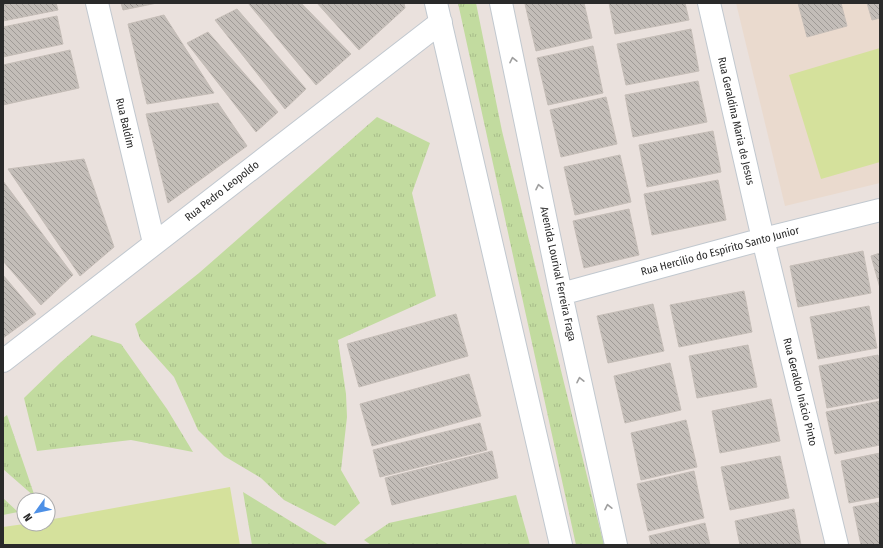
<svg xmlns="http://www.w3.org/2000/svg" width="883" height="548" viewBox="0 0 883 548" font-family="'Fira Sans Condensed',sans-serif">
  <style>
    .education { fill: #eadace }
    .grass { fill: url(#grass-tufts) }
    .pitch { fill: #d5e19c }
    .building { fill: url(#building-back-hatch); stroke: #c5bdb7 }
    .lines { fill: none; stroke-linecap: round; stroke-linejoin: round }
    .minor-casing { stroke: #c1c8cf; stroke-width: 24 }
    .minor { stroke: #fff; stroke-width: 22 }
    .oneway { stroke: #9f9f9f }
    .labels { text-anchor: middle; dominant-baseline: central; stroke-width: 3; stroke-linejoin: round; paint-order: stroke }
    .street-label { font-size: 11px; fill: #2a2a2a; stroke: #fff }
  </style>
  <defs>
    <pattern id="grass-tufts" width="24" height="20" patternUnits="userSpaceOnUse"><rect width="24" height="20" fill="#c2db9f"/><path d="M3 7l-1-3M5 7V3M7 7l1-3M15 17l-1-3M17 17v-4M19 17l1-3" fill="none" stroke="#a7bc89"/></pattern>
    <pattern id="building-back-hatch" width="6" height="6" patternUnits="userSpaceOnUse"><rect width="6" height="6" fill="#c3bdb8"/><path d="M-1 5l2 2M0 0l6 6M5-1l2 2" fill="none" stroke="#9f9a96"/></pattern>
  </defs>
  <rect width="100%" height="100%" fill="#eae1dd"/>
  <!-- education -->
  <path class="education" d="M 736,3 L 880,3 L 880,183 L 785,206 Z"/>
  <!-- grass -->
  <path class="grass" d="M 458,3 L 476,3 L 502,131 L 604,545 L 576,545 Z
    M 377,117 L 430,143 L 412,193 L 436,296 L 338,340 L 346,394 L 347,417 L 341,470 L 360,503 L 335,526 L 284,500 L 261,478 L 224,456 L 198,430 L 174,377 L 140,339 L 135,324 L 199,273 Z
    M 92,335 L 121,344 L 167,409 L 193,452 L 131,440 L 37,451 L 24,398 L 61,362 Z
    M 7,415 L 35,497 L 3,469 L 3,418 Z
    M 243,492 L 326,543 L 328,545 L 252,545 Z
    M 516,495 L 530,545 L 371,545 L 364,540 L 389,523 Z
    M 3,498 L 18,512 L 3,515 Z"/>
  <!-- pitch -->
  <path class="pitch" d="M 880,48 L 880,162 L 821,179 L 789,75 Z
    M 230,487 L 240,545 L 3,545 L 3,527 L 24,524 L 48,524 L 48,520 Z"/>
  <!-- building -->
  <path class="building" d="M 3,3 L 56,3 L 58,10 L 3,21 Z
    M 121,3 L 157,3 L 123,10 Z
    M 248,3 L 301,3 L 351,54 L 316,85 Z
    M 317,3 L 404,3 L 405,8 L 359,50 Z
    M 529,3 L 584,3 L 592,38 L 536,51 L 525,4 Z
    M 609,3 L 685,3 L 689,20 L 615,34 Z
    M 798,3 L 841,3 L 847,26 L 807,37 Z
    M 867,3 L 880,3 L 880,18 L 872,20 Z
    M 237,9 L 306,89 L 285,109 L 215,20 Z
    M 164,15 L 214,93 L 147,104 L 128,24 Z
    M 57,16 L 63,44 L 3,57 L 3,27 Z
    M 691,29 L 699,71 L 626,85 L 617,44 Z
    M 208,32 L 278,112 L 256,132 L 187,43 Z
    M 593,46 L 603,93 L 548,105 L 537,58 Z
    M 70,50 L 79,88 L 3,105 L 3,65 Z
    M 698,81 L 707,122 L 633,137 L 625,95 Z
    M 606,97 L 617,144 L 561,157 L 550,110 Z
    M 218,103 L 247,146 L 168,203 L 146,114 Z
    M 713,131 L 721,172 L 647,187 L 639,145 Z
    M 620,155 L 631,202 L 575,215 L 564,167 Z
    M 84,159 L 114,247 L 80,276 L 8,169 Z
    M 718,180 L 726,220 L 652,235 L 644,194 Z
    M 3,181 L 73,275 L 41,305 L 3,261 Z
    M 629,209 L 639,255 L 584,268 L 573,221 Z
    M 863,251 L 871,293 L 798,307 L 790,266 Z
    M 880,253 L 880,288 L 871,256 Z
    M 3,275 L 36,314 L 3,338 Z
    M 744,291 L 752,332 L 679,347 L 670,305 Z
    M 653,304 L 664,351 L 608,363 L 597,316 Z
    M 869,306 L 877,348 L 818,359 L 810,317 Z
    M 456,314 L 468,356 L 359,387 L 347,344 Z
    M 748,345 L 757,387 L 697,398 L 689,356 Z
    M 878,355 L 880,365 L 880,398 L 827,408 L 819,366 Z
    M 670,363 L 681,410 L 625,423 L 614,376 Z
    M 469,374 L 481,416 L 372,446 L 360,404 Z
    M 771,399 L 780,441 L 720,453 L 712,411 Z
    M 880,401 L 880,445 L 835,454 L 826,412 Z
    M 686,420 L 697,467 L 641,480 L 631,433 Z
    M 480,423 L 487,450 L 380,477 L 373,450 Z
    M 492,451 L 498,478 L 392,505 L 385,478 Z
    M 880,453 L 880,497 L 849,503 L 841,461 Z
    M 780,456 L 789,498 L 730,510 L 721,467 Z
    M 694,471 L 704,518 L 648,531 L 637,484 Z
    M 880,502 L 880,545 L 861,545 L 853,507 Z
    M 794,509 L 801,545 L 740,545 L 735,521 Z
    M 705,523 L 710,545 L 651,545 L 649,536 Z"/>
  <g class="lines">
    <!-- minor casing -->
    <g class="minor-casing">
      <path id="minor" d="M 97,3 L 154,243
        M 436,3 L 561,545
        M 501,3 L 561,294 L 616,545
        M 709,3 L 763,239 L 837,545
        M 561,294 L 763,239 L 880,210
        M 3,361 L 441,22"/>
    </g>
    <!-- minor -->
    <use href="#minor" class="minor"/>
  </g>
  <!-- one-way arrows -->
  <defs><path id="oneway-chevron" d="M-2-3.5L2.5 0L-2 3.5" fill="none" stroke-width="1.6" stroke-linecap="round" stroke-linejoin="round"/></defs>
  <g class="oneway">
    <use href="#oneway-chevron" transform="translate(513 60) rotate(-102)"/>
    <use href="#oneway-chevron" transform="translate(539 187) rotate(-102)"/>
    <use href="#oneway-chevron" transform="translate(580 380) rotate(-102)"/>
    <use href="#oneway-chevron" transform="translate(608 507) rotate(-102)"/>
  </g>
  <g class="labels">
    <!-- street labels -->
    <g class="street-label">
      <text transform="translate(736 121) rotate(77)">Rua Geraldina Maria de Jesus</text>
      <text transform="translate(125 123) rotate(77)">Rua Baldim</text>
      <text transform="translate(222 191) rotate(-38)">Rua Pedro Leopoldo</text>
      <text transform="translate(720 251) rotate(-15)">Rua Hercílio do Espírito Santo Junior</text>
      <text transform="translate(558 274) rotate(78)">Avenida Lourival Ferreira Fraga</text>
      <text transform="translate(800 392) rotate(76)">Rua Geraldo Inácio Pinto</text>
    </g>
  </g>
  <!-- border -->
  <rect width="883" height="548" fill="none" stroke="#2a2a2a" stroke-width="8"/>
  <!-- north arrow -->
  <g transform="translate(36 512) rotate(237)"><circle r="19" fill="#ffffff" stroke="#aaaaaa"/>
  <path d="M0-3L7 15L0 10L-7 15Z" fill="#4e90e6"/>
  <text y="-6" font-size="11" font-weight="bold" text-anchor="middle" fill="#2a2a2a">N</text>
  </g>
</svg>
